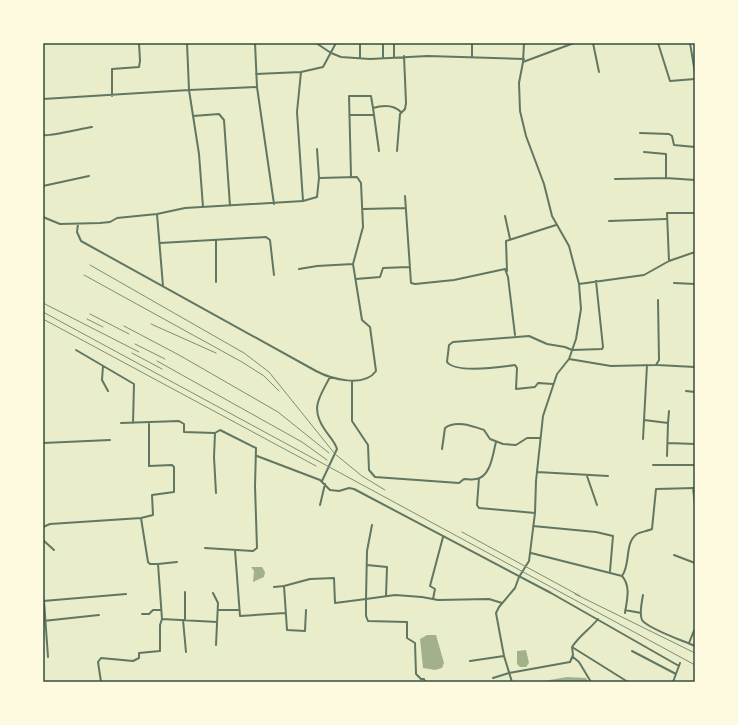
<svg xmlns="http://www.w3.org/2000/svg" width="738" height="725" viewBox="0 0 738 725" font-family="'Fira Sans Condensed',sans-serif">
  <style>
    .water { fill: #a3b18a }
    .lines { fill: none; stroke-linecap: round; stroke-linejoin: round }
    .minor { stroke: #617663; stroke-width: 2 }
    .rail { stroke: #7c8e77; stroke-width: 1 }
    .neatline { fill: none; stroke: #344e41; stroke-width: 1.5 }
  </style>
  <rect width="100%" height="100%" fill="#e9edc9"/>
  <!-- water -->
  <path class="water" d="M 251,567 L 262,567 L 265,572 L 264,577 L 253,582 L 254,571 Z
    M 427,635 L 436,635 L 444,663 L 442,668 L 435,670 L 423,668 L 420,639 Z
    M 526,650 L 529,663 L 526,667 L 520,667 L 517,664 L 517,651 Z
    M 567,677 L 586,678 L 588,682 L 538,682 Z"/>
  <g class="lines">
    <!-- minor -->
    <path class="minor" d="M 255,43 L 257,87 L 274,204
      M 316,43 L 331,53 L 341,57 L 370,59 L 428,56 L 524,59
      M 360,43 L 360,58
      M 383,43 L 383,58
      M 472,43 L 472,57
      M 524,43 L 523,62 L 519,83 L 520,111 L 526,136 L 544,184 L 552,216 L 569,246 L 579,284
      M 593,43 L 599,72
      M 658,43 L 670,81 L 695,79
      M 690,43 L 695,73
      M 394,57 L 394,43
      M 523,62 L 574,43
      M 301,72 L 323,67 L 336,43
      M 256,74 L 301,72 L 297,112 L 303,201
      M 112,96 L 112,69 L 139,67 L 140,61 L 139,43
      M 43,99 L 189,90 L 187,43
      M 351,115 L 373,115
      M 193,116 L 219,114 L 224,120 L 230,206
      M 43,132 L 44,135 C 47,137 84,128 92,127
      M 640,133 L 669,134 L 672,136 L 674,145 L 695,147
      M 317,149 L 319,178
      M 379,151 L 373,108 C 383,105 394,105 401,112
      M 397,151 L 400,114 L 405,109 L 406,103 L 404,56
      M 644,152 L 666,154 L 666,178
      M 351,176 L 349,96 L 371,96 L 373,108
      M 615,179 L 666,178 L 695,180
      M 43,186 L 89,176
      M 405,196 L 411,283 L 415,284 L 454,280 L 505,269 L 508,277 L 515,335
      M 203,207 L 199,154 L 189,90 L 257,87
      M 363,209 L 405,208
      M 157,214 L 163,286
      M 505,216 L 510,239
      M 43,217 L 60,224 L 100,223 L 110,222 L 117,218 L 157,214 L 185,208 L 303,201 L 317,197 L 319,178 L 357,177 L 361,183 L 363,227 L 353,264 L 362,320 L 370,327 L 376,371 C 364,388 331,379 316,371 L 81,241 L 77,232 L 78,224
      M 609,221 L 666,219
      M 216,240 L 216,282
      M 160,243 L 266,237 L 270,240 L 274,275
      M 669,261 L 667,213 L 695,213
      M 299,269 L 317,266 L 353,264
      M 507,271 L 506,241 L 556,225
      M 356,279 L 380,277 L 383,268 L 409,267
      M 674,283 L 695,284
      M 76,350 L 134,384 L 133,423
      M 569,359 L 611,366 L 656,365 L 659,360 L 658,300
      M 657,365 L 695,367
      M 103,366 L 102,380 L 108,391
      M 352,381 L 352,421 L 368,445 L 369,470 L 375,477 L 459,483 L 464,479 C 468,479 472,480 476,479 C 491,477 493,453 496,442
      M 553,384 L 538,383 L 535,387 L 516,389 L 517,368 L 515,365 C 501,367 456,374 447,362 L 449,345 L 453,342 L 529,336 L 547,344 L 565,347 L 572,350 L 602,349 L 603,347 L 596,281
      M 686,391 L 695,392
      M 644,420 L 668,423 L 667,456
      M 121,423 L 179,421 L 184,424 L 184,432 L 215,433 L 220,430 L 256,448 L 255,486 L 257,548 L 253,551 L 205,548
      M 668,423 L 669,411
      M 215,433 L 214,457 L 216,493
      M 643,439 L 647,365
      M 43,443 L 110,440
      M 668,443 L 695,444
      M 442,449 L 445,428 C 456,420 472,426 484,430 L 490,439 L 503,444 L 516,445 L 527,438 L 540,438
      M 257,456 L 320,480 L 330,490 L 339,491 L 349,488 L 354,489 L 551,593 L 679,666
      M 653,465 L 695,465
      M 537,472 L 608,476
      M 587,476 L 597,505
      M 479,478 L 477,505 L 479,508 L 535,513
      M 322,481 L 337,449 C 335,442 329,436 325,430 C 310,408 319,398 330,377
      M 693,488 L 695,505
      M 320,505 L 325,484
      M 141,518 L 148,562 L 150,564 L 158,564
      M 533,526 L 596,532 L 613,536 L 610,571
      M 43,527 L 50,524 L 141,518 L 153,515 L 152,495 L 174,492 L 174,467 L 172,465 L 149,466 L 149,423
      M 43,540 L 54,550
      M 235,550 L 240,616 L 285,613
      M 531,553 L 622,576 C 631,586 627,600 625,613
      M 674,555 L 695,563
      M 177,562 L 158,564 L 162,619 L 217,622
      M 367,565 L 387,567 L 386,596
      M 622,576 C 631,564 624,543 637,534 C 640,532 648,531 652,529 L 656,489 L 695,488
      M 274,587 L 284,586
      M 213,593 L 218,603 L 216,645
      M 643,595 C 642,601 639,614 642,620 C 648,629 684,641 695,646
      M 433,599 L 435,589 L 430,586 L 443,537
      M 43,601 L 126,594
      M 44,601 L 48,657
      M 218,610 L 238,610
      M 306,610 L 305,631 L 287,630 L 284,586 L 310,579 L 334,578 L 335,603 L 366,599 L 367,551 L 372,525
      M 625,610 L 641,613
      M 142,614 L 149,614 L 153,610 L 161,610
      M 183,620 L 186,652
      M 185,620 L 185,592
      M 43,621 L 99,615
      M 689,643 L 695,628
      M 572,647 L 628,682
      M 632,651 L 676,674
      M 573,657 L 579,662 L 591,682
      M 470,661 L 504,656
      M 493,678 L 509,673 L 570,662 L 573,655 L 572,647 C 579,636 590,629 598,619
      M 101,682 L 98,662 L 101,658 L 133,661 L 139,658 L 139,653 L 160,651 L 160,625 L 162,619
      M 425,682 L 424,679 L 421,679 L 416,674 L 415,643 L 407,638 L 407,622 L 368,621 L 366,616 L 366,599 L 395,595 L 422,597 L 438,600 L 489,599 L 502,603
      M 512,682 L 504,656 L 496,613 L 499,607 L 515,588 L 519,577 L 529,561 L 535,513 L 536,481 L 543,416 L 557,374 L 569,359 L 576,339 L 581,309 L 579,284 L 644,275 L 669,261 L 695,252
      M 673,682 L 680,663"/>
    <!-- rail -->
    <path class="rail" d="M 90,265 L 244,353 L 269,372 L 335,454 L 362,476 L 385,490
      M 84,275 L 242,362 L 264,376 L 279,391
      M 43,303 L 139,352
      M 43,312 L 695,665
      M 90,314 L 129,334
      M 43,319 L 316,466
      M 87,319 L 103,327
      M 151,324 L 216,353
      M 124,326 L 179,355 L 278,412 L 329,453
      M 135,344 L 165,359
      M 132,353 L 162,369
      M 157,361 L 302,442 L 327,460
      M 462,532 L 580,596
      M 575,594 L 695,653"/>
  </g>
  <!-- border -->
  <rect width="738" height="725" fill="none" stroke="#fefae0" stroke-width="88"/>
  <rect x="44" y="44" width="650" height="637" class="neatline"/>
</svg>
